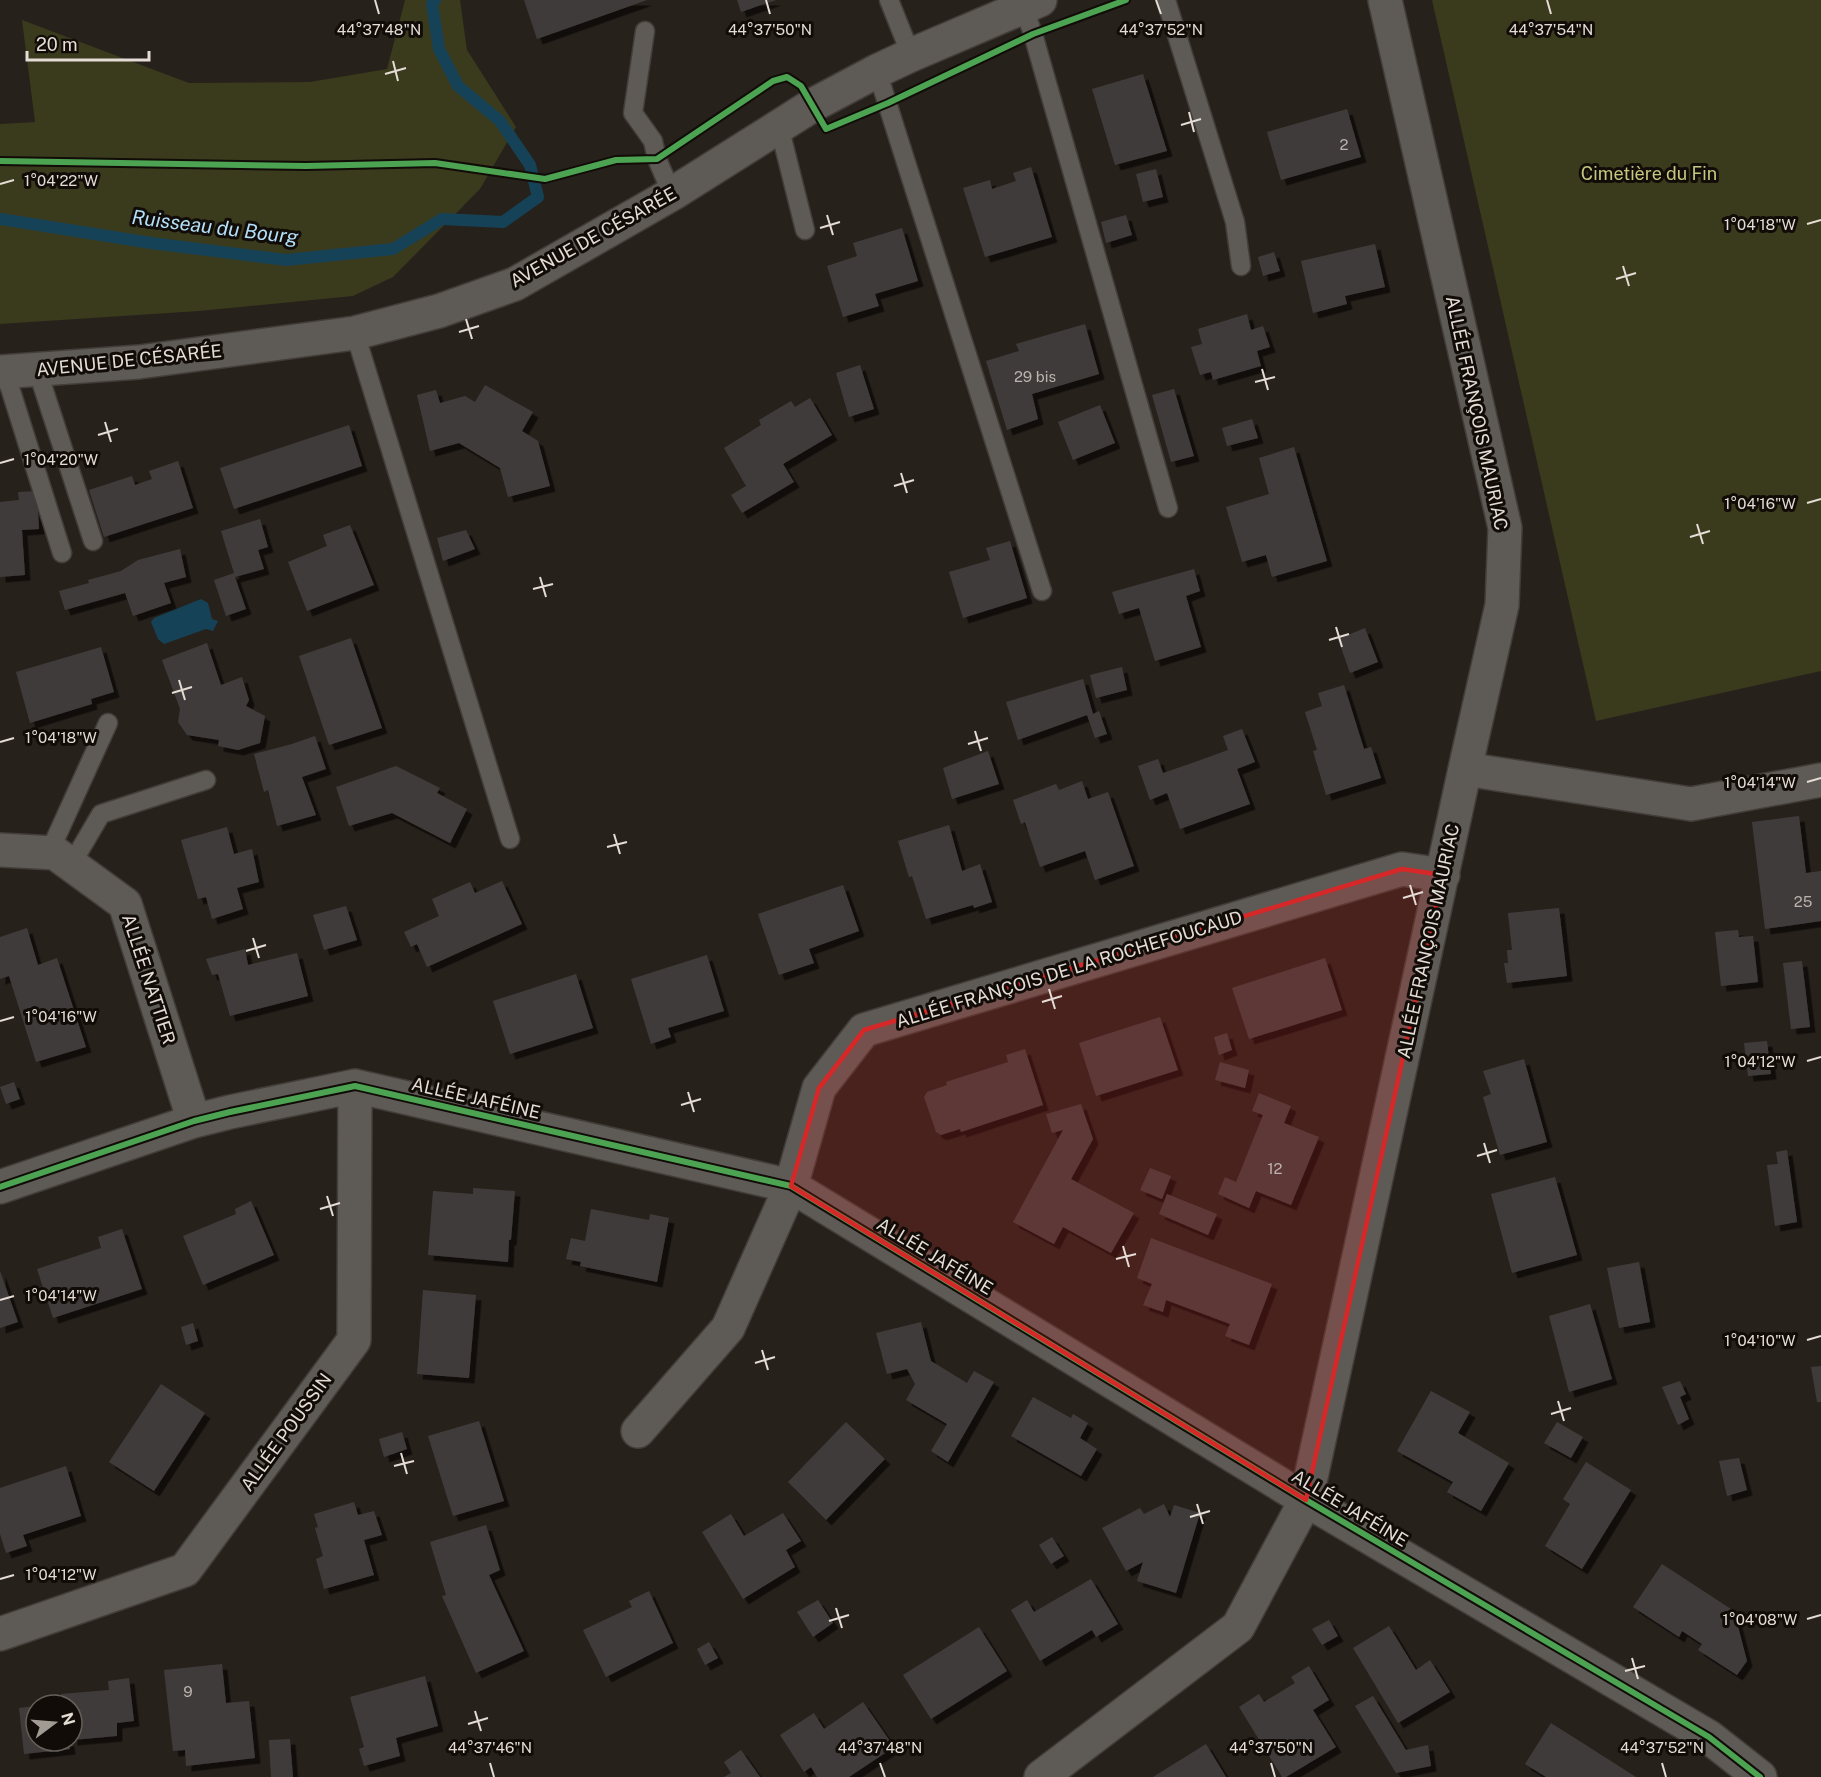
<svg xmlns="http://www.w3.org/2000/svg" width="1821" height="1777" viewBox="0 0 1821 1777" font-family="'Public Sans',sans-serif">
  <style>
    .green { fill: #3a3a1d }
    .water { fill: #164257 }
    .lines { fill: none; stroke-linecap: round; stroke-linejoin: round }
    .stream { stroke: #164257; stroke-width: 12 }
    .building { fill: #413b3b; filter: url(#shadow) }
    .service-casing { stroke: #423d38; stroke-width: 21 }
    .minor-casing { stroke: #423d38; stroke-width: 36 }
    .tertiary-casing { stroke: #423d38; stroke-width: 36 }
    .service { stroke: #5e5a55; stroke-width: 18 }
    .minor { stroke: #5e5a55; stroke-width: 33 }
    .tertiary { stroke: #5e5a55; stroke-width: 33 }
    .cycleway-casing { stroke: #110c07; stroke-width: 10 }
    .cycleway { stroke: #4ca352; stroke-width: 6 }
    .marked { fill: #d62828; fill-opacity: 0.2; stroke: #d62828; stroke-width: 4.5; stroke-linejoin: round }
    .ticks { fill: none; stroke: #e4dcd5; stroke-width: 2 }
    .labels { text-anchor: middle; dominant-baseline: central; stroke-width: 6; stroke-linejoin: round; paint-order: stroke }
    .number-label { font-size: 15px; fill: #bbb4ae }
    .park-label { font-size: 18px; fill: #c4c77d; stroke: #110c07 }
    .street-label { font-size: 18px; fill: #e4dcd5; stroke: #110c07 }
    .water-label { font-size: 20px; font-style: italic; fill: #b3dff9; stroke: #110c07 }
    .ticks-label { font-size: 15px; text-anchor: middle; fill: #e4dcd5; stroke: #110c07; stroke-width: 6; stroke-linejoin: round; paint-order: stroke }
  </style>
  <defs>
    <filter id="shadow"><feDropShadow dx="5.5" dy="5.5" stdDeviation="0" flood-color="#0009"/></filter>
  </defs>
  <rect width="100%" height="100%" fill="#27211b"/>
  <!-- green -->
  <path class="green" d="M 405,0 L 460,0 L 467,50 L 516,127 L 480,189 L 393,277 L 353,296 L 199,311 L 0,324 L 0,124 L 35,122 L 22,20 L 189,83 L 310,82 L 387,69 Z
    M 1432,0 L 1821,0 L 1821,671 L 1596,721 Z"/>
  <!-- water -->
  <path class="water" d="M 201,599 L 208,603 L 212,619 L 218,621 L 213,631 L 206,629 L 164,644 L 158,639 L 151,622 L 154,618 Z"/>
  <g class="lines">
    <!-- stream -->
    <path class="stream" d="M 0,219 L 151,243 L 286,260 L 393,249 L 442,219 L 503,222 L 538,197 L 530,165 L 500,121 L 458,86 L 439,49 L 432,4 L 435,0"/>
  </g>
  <!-- building -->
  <path class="building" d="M 524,0 L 647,0 L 537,39 Z
    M 737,0 L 776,0 L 741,12 Z
    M 1143,74 L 1167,151 L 1115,165 L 1092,89 Z
    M 1347,109 L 1361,157 L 1281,180 L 1267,132 Z
    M 1031,167 L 1052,237 L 985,257 L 963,188 L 990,180 L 992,189 L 1016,181 L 1013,173 Z
    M 1156,169 L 1163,197 L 1143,202 L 1136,174 Z
    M 1126,215 L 1132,235 L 1106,243 L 1101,222 Z
    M 902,228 L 918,281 L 875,294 L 879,306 L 843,317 L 827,266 L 857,256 L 853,243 Z
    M 1375,244 L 1385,287 L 1345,296 L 1347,304 L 1313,313 L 1301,261 Z
    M 1274,252 L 1280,271 L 1263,276 L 1258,257 Z
    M 1247,314 L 1251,330 L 1263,326 L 1270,347 L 1257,351 L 1261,366 L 1213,380 L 1211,372 L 1200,375 L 1191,347 L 1202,344 L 1198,329 Z
    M 1085,324 L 1099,374 L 1032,394 L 1038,419 L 1007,430 L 986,361 L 1019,351 L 1016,344 Z
    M 860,365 L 874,409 L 849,417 L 836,373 Z
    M 485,385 L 533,412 L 522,431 L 538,441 L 550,486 L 508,497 L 500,468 L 459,443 L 430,451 L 417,395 L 436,390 L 440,403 L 465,396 L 475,402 Z
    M 1174,389 L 1194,456 L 1171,462 L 1152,395 Z
    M 810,398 L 832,435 L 783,464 L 794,482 L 742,513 L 731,495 L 746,486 L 724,448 L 761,425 L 759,420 L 791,401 L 795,407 Z
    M 1100,405 L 1115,443 L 1073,460 L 1058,422 Z
    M 1252,419 L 1258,438 L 1227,446 L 1222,428 Z
    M 349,425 L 362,466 L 234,509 L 220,468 Z
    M 1294,447 L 1327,561 L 1272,577 L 1266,555 L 1242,562 L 1226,507 L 1269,494 L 1259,458 Z
    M 178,461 L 193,508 L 104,537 L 89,490 L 132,476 L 135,485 L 152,479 L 149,471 Z
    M 37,491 L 39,529 L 22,530 L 25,575 L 0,577 L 0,502 L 19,500 L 18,492 Z
    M 260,519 L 268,547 L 258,550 L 264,569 L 235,577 L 246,609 L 226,616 L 214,580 L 234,573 L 221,531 Z
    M 350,525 L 374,585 L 307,611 L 288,562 L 327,546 L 323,535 Z
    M 466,530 L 475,549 L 443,561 L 437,538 Z
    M 1010,541 L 1027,598 L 963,618 L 949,572 L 990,560 L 986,548 Z
    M 180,549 L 186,577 L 164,583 L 171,603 L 133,616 L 125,593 L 65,610 L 59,591 L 89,583 L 88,580 L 121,571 L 138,560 Z
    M 1194,569 L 1200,591 L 1186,596 L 1201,647 L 1155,661 L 1139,608 L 1119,614 L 1112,592 Z
    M 1365,628 L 1378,662 L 1350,673 L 1338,639 Z
    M 351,638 L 382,728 L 329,745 L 299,656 Z
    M 207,643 L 221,685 L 242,677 L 249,700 L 246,706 L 265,716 L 260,743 L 238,750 L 218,746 L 219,740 L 187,735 L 178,722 L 180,709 L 162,660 Z
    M 101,647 L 114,692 L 91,699 L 92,704 L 30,723 L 16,672 Z
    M 1122,667 L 1127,690 L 1096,698 L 1090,675 Z
    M 1083,679 L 1093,714 L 1099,711 L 1107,734 L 1095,738 L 1087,715 L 1018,740 L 1006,702 Z
    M 1344,685 L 1364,749 L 1371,747 L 1381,778 L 1326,795 L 1313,751 L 1317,750 L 1305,712 L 1322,706 L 1318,693 Z
    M 1242,729 L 1255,762 L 1237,769 L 1250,804 L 1180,829 L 1167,793 L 1150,800 L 1138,766 L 1158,759 L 1163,773 L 1195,762 L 1228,750 L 1223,736 Z
    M 315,736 L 326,769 L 302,777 L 316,815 L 277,826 L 268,790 L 264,792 L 254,754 L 292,744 Z
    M 988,751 L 999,784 L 952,799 L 943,768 Z
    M 396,766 L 440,788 L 437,793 L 467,809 L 450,843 L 392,813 L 349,826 L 336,787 Z
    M 1082,781 L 1088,799 L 1108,792 L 1134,866 L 1095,880 L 1085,851 L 1040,867 L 1025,822 L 1021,824 L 1013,800 L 1056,784 L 1059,790 Z
    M 1799,816 L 1806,873 L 1821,871 L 1821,921 L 1765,929 L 1752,822 Z
    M 949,825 L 962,871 L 980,864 L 992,902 L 974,908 L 973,905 L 926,919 L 912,876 L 909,877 L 898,841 Z
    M 227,827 L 234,854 L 252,849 L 259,882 L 237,888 L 243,909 L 212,919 L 206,897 L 198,899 L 181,840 Z
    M 502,881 L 522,924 L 427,967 L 417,944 L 411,947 L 404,932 L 439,916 L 432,899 L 470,882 L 475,893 Z
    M 843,885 L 859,931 L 809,949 L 814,963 L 779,975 L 758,914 Z
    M 346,906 L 357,940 L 324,950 L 313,915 Z
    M 1559,908 L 1567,976 L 1507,983 L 1504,963 L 1508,963 L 1507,950 L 1512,950 L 1508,913 Z
    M 27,928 L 38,965 L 57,958 L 86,1047 L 36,1062 L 9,976 L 0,979 L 0,937 Z
    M 1738,930 L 1739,937 L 1753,936 L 1758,982 L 1721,986 L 1715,932 Z
    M 245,949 L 248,965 L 297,953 L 308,996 L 230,1016 L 218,974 L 212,975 L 206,959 Z
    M 707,955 L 724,1011 L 668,1028 L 671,1037 L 651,1044 L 631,979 Z
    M 1325,958 L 1342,1010 L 1249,1039 L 1232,988 Z
    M 1802,961 L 1810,1027 L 1791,1029 L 1783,963 Z
    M 576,974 L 593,1028 L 510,1054 L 493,1001 Z
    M 1160,1017 L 1178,1070 L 1096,1096 L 1079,1043 Z
    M 1227,1033 L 1232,1050 L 1219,1055 L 1214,1037 Z
    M 1767,1041 L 1771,1074 L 1748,1076 L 1744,1043 Z
    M 1025,1049 L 1043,1105 L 961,1132 L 960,1129 L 941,1135 L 936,1132 L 924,1097 L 927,1092 L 947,1085 L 946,1082 L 1008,1062 L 1006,1055 Z
    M 1524,1059 L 1547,1142 L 1500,1155 L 1483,1097 L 1491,1094 L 1483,1071 Z
    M 1220,1062 L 1249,1070 L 1245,1088 L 1215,1080 Z
    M 14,1082 L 20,1099 L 6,1104 L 0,1087 Z
    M 1259,1093 L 1291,1106 L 1284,1123 L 1319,1137 L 1291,1205 L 1256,1191 L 1249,1208 L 1218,1194 L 1225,1177 L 1236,1182 L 1263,1115 L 1252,1111 Z
    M 1081,1104 L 1093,1139 L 1071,1179 L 1134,1213 L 1111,1253 L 1063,1227 L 1054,1244 L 1013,1222 L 1063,1130 L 1052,1133 L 1046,1114 Z
    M 1787,1150 L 1797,1222 L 1775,1226 L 1767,1165 L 1778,1164 L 1776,1152 Z
    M 1150,1168 L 1171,1176 L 1162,1199 L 1140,1190 Z
    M 1555,1177 L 1577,1255 L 1512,1273 L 1491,1194 Z
    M 473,1188 L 515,1191 L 511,1240 L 509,1240 L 508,1262 L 428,1255 L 433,1191 L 473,1194 Z
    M 1167,1194 L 1217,1214 L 1208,1235 L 1159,1214 Z
    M 251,1201 L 274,1255 L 203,1285 L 183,1236 L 236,1214 L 235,1209 Z
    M 591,1209 L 649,1220 L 650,1214 L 669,1218 L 657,1282 L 580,1266 L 581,1262 L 566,1259 L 571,1238 L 585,1241 Z
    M 122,1229 L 142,1289 L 53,1318 L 37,1269 L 101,1248 L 98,1237 Z
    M 1151,1238 L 1272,1284 L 1249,1345 L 1225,1336 L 1230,1324 L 1166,1300 L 1163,1312 L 1143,1305 L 1152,1284 L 1137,1278 Z
    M 1639,1262 L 1650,1322 L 1619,1328 L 1607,1268 Z
    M 0,1271 L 18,1322 L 0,1328 Z
    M 423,1290 L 476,1295 L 469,1378 L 417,1374 Z
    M 1590,1304 L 1612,1379 L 1569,1392 L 1549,1316 Z
    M 921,1322 L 931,1361 L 967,1383 L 974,1371 L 994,1382 L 948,1462 L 931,1451 L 947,1424 L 906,1400 L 915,1384 L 907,1369 L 887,1374 L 876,1333 Z
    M 193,1323 L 198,1341 L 186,1345 L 181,1327 Z
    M 1821,1366 L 1821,1402 L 1817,1402 L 1811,1367 Z
    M 1680,1381 L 1686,1394 L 1680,1397 L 1689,1419 L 1678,1425 L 1662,1387 Z
    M 161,1384 L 205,1413 L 154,1491 L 109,1462 Z
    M 1431,1391 L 1470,1412 L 1458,1433 L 1509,1463 L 1481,1511 L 1447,1492 L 1453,1482 L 1397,1451 Z
    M 1033,1397 L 1071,1418 L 1073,1414 L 1088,1423 L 1080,1438 L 1097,1449 L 1081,1476 L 1011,1436 Z
    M 479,1421 L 504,1501 L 453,1516 L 428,1436 Z
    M 846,1422 L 885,1459 L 826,1520 L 788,1482 Z
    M 1557,1422 L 1583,1437 L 1571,1458 L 1544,1443 Z
    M 402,1432 L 407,1449 L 384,1457 L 379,1439 Z
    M 1739,1458 L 1747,1490 L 1727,1496 L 1719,1461 Z
    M 1586,1462 L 1631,1490 L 1582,1569 L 1545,1546 L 1570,1504 L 1563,1499 Z
    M 66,1466 L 81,1516 L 23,1535 L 27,1546 L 6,1553 L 0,1534 L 0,1488 Z
    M 354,1502 L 358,1515 L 374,1511 L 382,1535 L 364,1540 L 374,1575 L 324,1589 L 316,1559 L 323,1556 L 315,1528 L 318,1527 L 314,1514 Z
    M 1164,1504 L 1170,1517 L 1174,1505 L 1200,1513 L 1176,1593 L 1137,1581 L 1143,1562 L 1126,1571 L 1102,1528 L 1140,1508 L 1144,1514 Z
    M 783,1513 L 801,1541 L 786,1550 L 795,1567 L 743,1599 L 702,1532 L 731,1514 L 744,1536 Z
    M 486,1525 L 500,1570 L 489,1575 L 524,1651 L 476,1673 L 442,1596 L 446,1595 L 430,1542 Z
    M 1052,1537 L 1064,1556 L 1051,1564 L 1039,1545 Z
    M 1662,1564 L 1734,1611 L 1747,1661 L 1737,1675 L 1698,1650 L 1702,1644 L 1682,1631 L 1679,1637 L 1633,1607 Z
    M 1091,1579 L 1118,1624 L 1096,1637 L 1092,1630 L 1040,1661 L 1011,1610 L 1027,1600 L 1034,1612 Z
    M 649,1591 L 673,1643 L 606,1677 L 583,1630 L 632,1607 L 629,1601 Z
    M 818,1600 L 833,1623 L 813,1637 L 797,1612 Z
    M 1329,1620 L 1338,1636 L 1322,1645 L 1312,1629 Z
    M 1389,1626 L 1416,1670 L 1430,1660 L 1450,1692 L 1398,1723 L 1353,1648 Z
    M 979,1627 L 1007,1671 L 931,1719 L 903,1675 Z
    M 709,1642 L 718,1658 L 705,1665 L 697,1649 Z
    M 222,1664 L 226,1703 L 249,1701 L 255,1758 L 186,1766 L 185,1750 L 173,1751 L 164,1670 Z
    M 1309,1666 L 1329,1700 L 1313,1710 L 1336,1747 L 1286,1777 L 1282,1777 L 1239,1707 L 1259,1694 L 1264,1702 L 1295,1683 L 1291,1677 Z
    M 425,1676 L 438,1726 L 396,1738 L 400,1756 L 364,1766 L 359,1749 L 364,1747 L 350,1697 Z
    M 129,1678 L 134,1721 L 117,1723 L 117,1736 L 72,1740 L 72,1705 L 62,1705 L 61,1694 L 109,1690 L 108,1681 Z
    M 1373,1696 L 1406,1750 L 1428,1745 L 1431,1766 L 1396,1773 L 1355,1706 Z
    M 863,1702 L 894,1747 L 849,1777 L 817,1777 L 811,1767 L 804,1772 L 780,1735 L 814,1713 L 824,1729 Z
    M 36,1706 L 36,1741 L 69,1741 L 70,1749 L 24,1754 L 19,1708 Z
    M 1551,1723 L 1636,1777 L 1546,1777 L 1525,1764 Z
    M 290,1739 L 293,1777 L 271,1777 L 269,1740 Z
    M 1206,1744 L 1226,1777 L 1153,1777 Z
    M 741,1750 L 760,1777 L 724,1777 L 731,1773 L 724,1762 Z"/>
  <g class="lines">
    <!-- service casing -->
    <g class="service-casing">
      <path id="service" d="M 889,0 L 911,55
        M 1166,0 L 1235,222 L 1241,266
        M 1023,6 L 1033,34 L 1168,508
        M 645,31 L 633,113 L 653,141 L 657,159 L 672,194
        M 877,71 L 1042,591
        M 779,126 L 805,230
        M 355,333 L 510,839
        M 37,369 L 93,541
        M 5,372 L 62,553
        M 49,853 L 108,723
        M 71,865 L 101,814 L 206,780"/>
    </g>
    <!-- minor casing -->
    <g class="minor-casing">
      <path id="minor" d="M 1465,769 L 1691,804 L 1821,780
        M 0,850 L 55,853 L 125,904 L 194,1121
        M 0,1187 L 194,1121 L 230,1112 L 355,1086 L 791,1186 L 1306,1500 L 1709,1737 L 1760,1777
        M 638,1431 L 728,1328 L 791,1186 L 819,1088 L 864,1030 L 1402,869 L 1443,875
        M 0,1634 L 185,1570 L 354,1340 L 355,1086
        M 1041,1777 L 1238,1627 L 1306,1500 L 1465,769 L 1502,605 L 1505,528 L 1385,0"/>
    </g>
    <!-- tertiary casing -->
    <g class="tertiary-casing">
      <path id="tertiary" d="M 0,372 L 139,362 L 355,333 L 439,311 L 515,284 L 672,194 L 813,105 L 877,71 L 911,55 L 1040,0"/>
    </g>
    <!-- service -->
    <use href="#service" class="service"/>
    <!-- minor -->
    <use href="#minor" class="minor"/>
    <!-- tertiary -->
    <use href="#tertiary" class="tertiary"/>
    <!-- cycleway casing -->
    <g class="cycleway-casing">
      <path id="cycleway" d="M 0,161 L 306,166 L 435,163 L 545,179 L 616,160 L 657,159 L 773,81 L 787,77 L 801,86 L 826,129 L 888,103 L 1033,34 L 1126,0
        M 0,1187 L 194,1121 L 230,1112 L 355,1086 L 791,1186 L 1306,1500 L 1709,1737 L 1760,1777"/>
    </g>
    <!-- cycleway -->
    <use href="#cycleway" class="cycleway"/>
  </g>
  <!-- marked area -->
  <path class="marked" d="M 1402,869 L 1443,875 L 1306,1500 L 791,1186 L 819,1088 L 864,1030 Z"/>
  <!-- ticks -->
  <path class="ticks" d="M 375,0 L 379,14M 766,0 L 770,14M 1156,0 L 1161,14M 1547,0 L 1551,14M 393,61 L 398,81M 385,74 L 406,68M 1189,112 L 1194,132M 1181,125 L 1201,119M 0,184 L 14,180M 827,215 L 833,235M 1807,224 L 1821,220M 820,228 L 840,222M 1623,266 L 1629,286M 1616,279 L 1636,273M 466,319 L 472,339M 459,332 L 479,326M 1262,369 L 1268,390M 1255,382 L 1275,377M 105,422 L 111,442M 98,435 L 118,429M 0,463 L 14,459M 901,473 L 907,493M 894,486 L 914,480M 1807,503 L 1821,499M 1697,524 L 1703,544M 1690,537 L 1710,531M 540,577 L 546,597M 533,589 L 553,584M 1336,627 L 1342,647M 1329,640 L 1349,634M 179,680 L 185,700M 172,693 L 192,687M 975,731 L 981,751M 0,742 L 14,738M 968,744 L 988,738M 1807,782 L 1821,778M 614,834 L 620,854M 607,847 L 627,842M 1410,885 L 1416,905M 1403,898 L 1423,892M 253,938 L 259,958M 246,951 L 266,945M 1049,989 L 1055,1009M 1042,1002 L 1062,996M 0,1021 L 14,1017M 1807,1061 L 1821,1057M 688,1092 L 694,1112M 681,1105 L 701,1099M 1484,1143 L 1490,1163M 1477,1156 L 1497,1150M 327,1196 L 333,1216M 320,1209 L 340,1203M 1123,1246 L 1129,1267M 1116,1259 L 1136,1254M 0,1300 L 14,1296M 1807,1340 L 1821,1336M 762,1350 L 768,1370M 755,1363 L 775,1357M 1558,1401 L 1564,1421M 1551,1414 L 1571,1408M 401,1453 L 407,1474M 394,1466 L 414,1461M 1197,1504 L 1203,1524M 1190,1517 L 1210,1511M 0,1579 L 14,1575M 836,1608 L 842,1628M 1807,1619 L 1821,1615M 829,1621 L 849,1615M 1632,1658 L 1638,1679M 1625,1671 L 1645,1666M 475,1711 L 481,1731M 468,1724 L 488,1718M 490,1763 L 494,1777M 880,1763 L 885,1777M 1271,1763 L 1275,1777M 1662,1763 L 1666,1777"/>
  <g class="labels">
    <!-- number labels -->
    <g class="number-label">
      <text x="1344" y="144">2</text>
      <text x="1035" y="376">29 bis</text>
      <text x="1803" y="901">25</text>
      <text x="1275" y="1168">12</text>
      <text x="188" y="1691">9</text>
    </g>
    <!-- park labels -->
    <g class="park-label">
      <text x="1649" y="173">Cimetière du Fin</text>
    </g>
    <!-- street labels -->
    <g class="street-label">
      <text transform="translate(593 237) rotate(-29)">AVENUE DE CÉSARÉE</text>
      <text transform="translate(129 360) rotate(-6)">AVENUE DE CÉSARÉE</text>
      <text transform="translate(1477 413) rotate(78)">ALLÉE FRANÇOIS MAURIAC</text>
      <text transform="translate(1428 941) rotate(-78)">ALLÉE FRANÇOIS MAURIAC</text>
      <text transform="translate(1069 969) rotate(-17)">ALLÉE FRANÇOIS DE LA ROCHEFOUCAUD</text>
      <text transform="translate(149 979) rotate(72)">ALLÉE NATTIER</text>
      <text transform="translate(476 1098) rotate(13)">ALLÉE JAFÉINE</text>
      <text transform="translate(935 1256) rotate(31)">ALLÉE JAFÉINE</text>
      <text transform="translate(286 1432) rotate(-54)">ALLÉE POUSSIN</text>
      <text transform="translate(1350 1508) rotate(31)">ALLÉE JAFÉINE</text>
    </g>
    <!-- water labels -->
    <g class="water-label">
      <text transform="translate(215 227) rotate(7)">Ruisseau du Bourg</text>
    </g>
  </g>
  <g class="ticks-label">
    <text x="379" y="35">44°37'48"N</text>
    <text x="770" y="35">44°37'50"N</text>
    <text x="1161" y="35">44°37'52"N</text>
    <text x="1551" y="35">44°37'54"N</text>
    <text x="61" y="186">1°04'22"W</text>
    <text x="1760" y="230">1°04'18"W</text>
    <text x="61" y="465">1°04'20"W</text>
    <text x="1760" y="509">1°04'16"W</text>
    <text x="61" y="743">1°04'18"W</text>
    <text x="1760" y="788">1°04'14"W</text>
    <text x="61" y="1022">1°04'16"W</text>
    <text x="1760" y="1067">1°04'12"W</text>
    <text x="61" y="1301">1°04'14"W</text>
    <text x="1760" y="1346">1°04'10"W</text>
    <text x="61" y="1580">1°04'12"W</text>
    <text x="1760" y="1625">1°04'08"W</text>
    <text x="490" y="1753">44°37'46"N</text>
    <text x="880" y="1753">44°37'48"N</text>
    <text x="1271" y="1753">44°37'50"N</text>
    <text x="1662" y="1753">44°37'52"N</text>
  </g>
  <!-- north arrow -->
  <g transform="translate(54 1723) rotate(74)"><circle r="28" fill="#110c07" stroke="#655f59" stroke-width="1.5"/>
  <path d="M0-4.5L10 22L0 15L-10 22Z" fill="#a29b94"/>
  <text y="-9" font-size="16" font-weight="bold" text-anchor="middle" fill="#e4dcd5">N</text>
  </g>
  <!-- scale -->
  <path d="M27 51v9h122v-9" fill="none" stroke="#e4dcd5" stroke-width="3"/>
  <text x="36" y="51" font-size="18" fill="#e4dcd5" stroke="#110c07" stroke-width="4.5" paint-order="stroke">20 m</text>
</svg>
